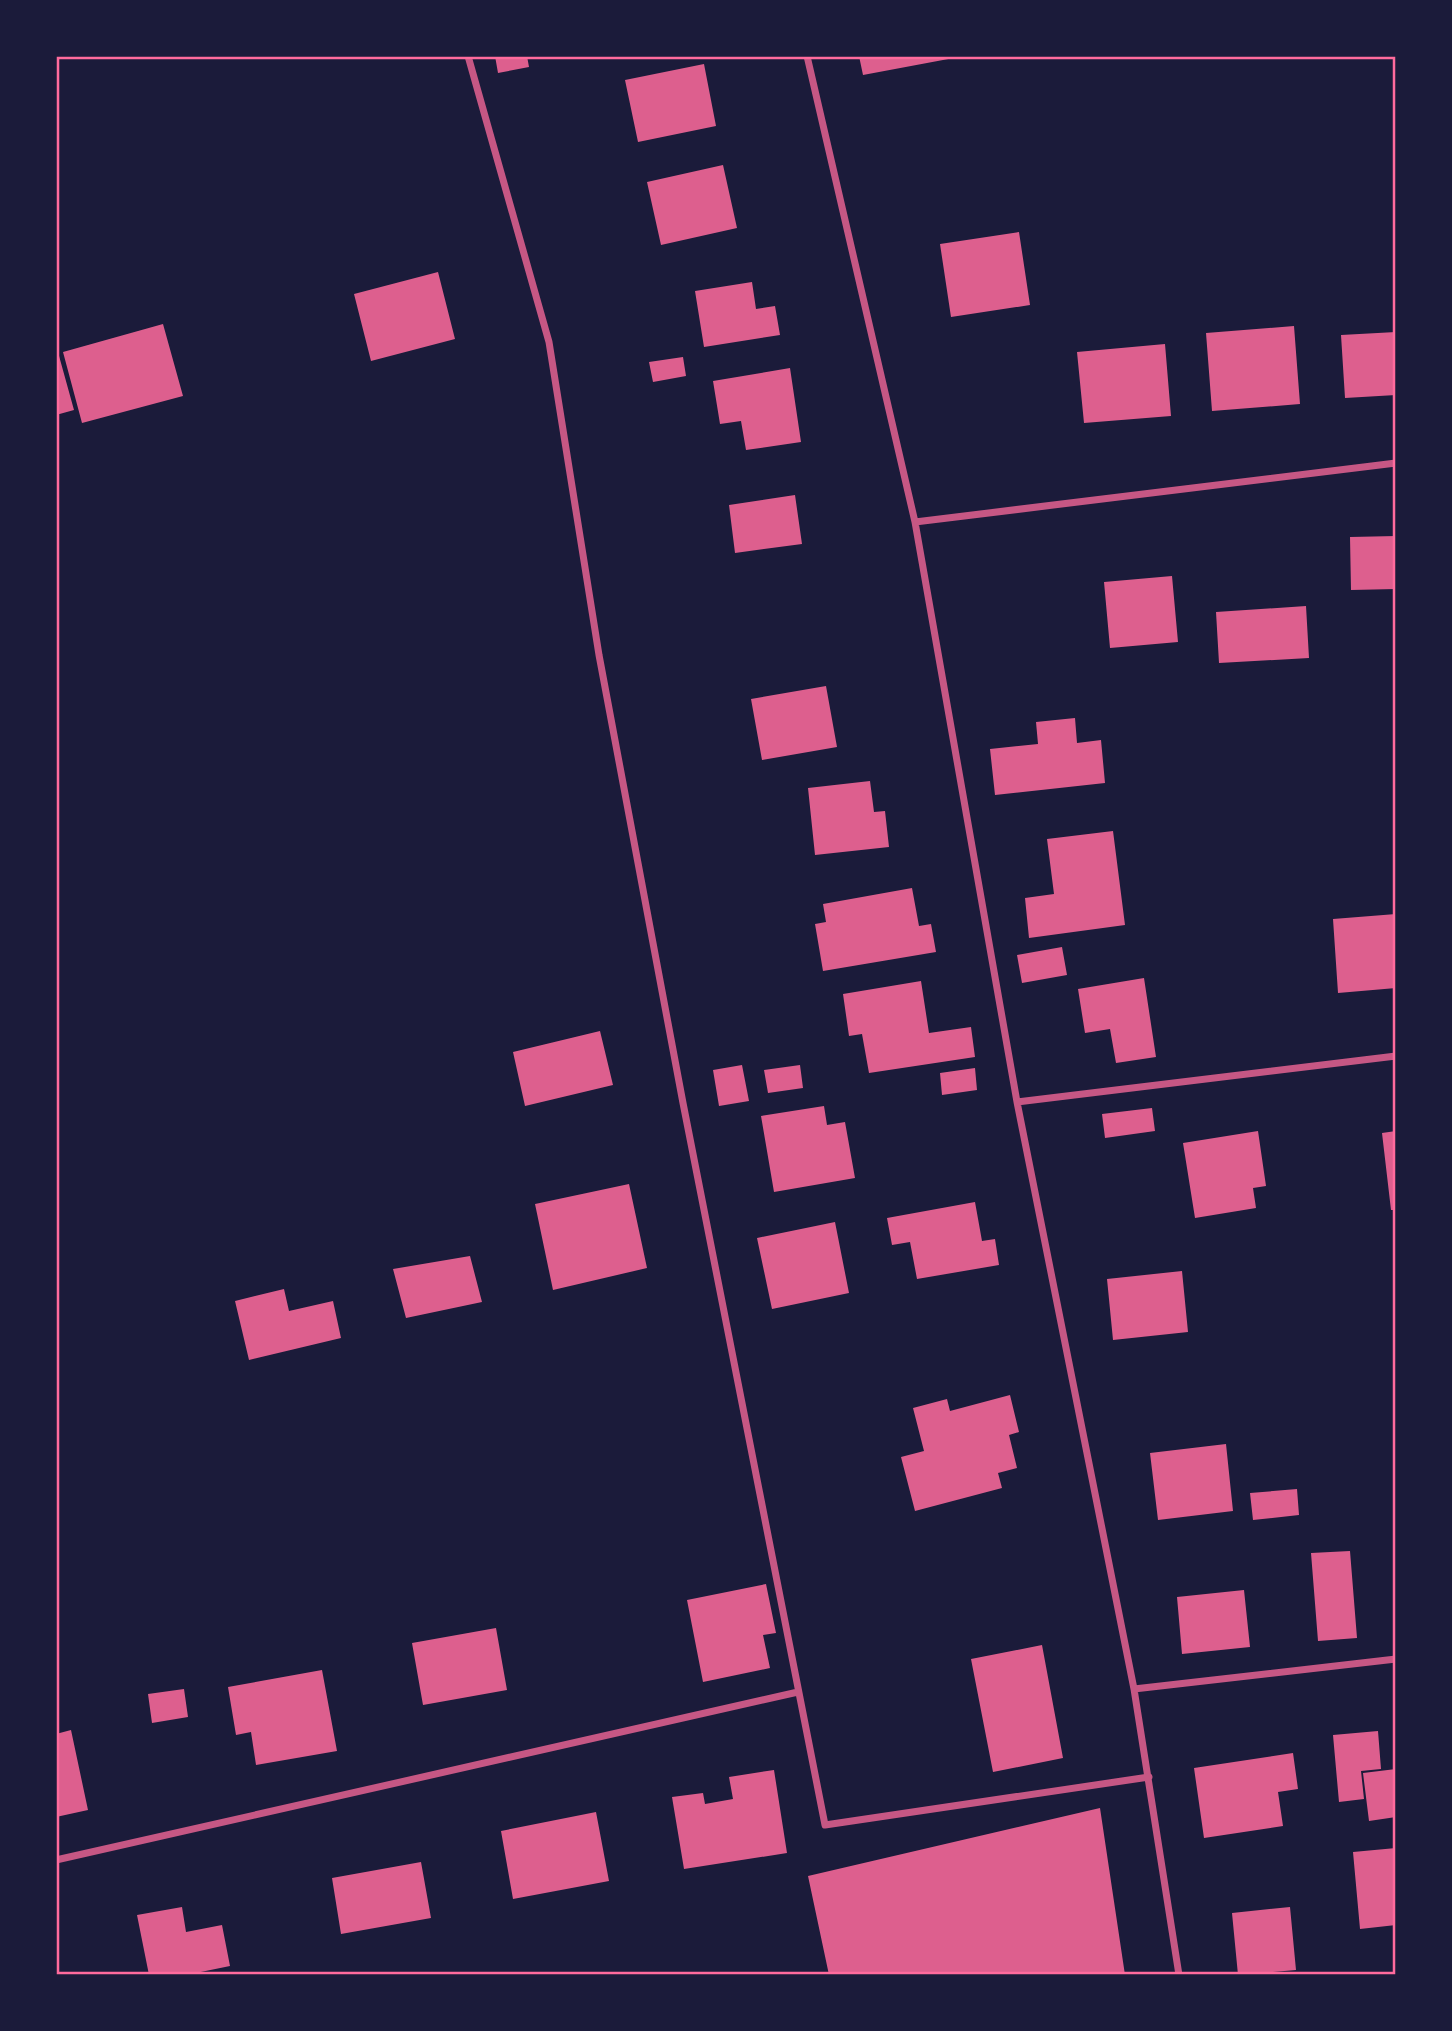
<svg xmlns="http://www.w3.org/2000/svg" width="1452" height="2031" viewBox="0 0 1452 2031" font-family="'Noto Sans',sans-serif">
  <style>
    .building { fill: #dd5f8e }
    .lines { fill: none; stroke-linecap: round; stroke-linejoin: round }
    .minor { stroke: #c65784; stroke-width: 7 }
    .neatline { fill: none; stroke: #ff6b9d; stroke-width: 2.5 }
  </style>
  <rect width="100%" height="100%" fill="#1b1b3a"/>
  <!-- building -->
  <path class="building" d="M 495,56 L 527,56 L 529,67 L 498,73 Z
    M 859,56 L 959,56 L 959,57 L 863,75 Z
    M 704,64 L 716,126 L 638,142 L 625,80 Z
    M 723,165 L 737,228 L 661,245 L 647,182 Z
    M 1019,232 L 1030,305 L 951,317 L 940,244 Z
    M 438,272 L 455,339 L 371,361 L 354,294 Z
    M 752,282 L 756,309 L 775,306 L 780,335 L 704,347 L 695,291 Z
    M 163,324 L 183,396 L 82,423 L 63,352 Z
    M 1294,326 L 1300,404 L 1212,411 L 1206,333 Z
    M 1396,332 L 1396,395 L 1345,398 L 1341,335 Z
    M 1165,344 L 1171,416 L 1084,423 L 1077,352 Z
    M 56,345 L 74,410 L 56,415 Z
    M 683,357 L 686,376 L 653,382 L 649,362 Z
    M 790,368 L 801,442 L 746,450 L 741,421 L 720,424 L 713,381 Z
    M 795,495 L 802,544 L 735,553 L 729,505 Z
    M 1396,536 L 1396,589 L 1351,590 L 1350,537 Z
    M 1172,576 L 1178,642 L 1110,648 L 1104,582 Z
    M 1306,606 L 1309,658 L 1219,663 L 1216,612 Z
    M 826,686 L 837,747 L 762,760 L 751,699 Z
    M 1075,718 L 1077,743 L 1101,740 L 1105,783 L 995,795 L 990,749 L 1038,744 L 1036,722 Z
    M 870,781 L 874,812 L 885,811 L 889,847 L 815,855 L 808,788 Z
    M 1113,831 L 1125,925 L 1029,938 L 1025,898 L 1054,894 L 1047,839 Z
    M 912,888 L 919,926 L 931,924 L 936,952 L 823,971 L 815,924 L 826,922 L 823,904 Z
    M 1396,914 L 1396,988 L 1338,993 L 1333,919 Z
    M 1062,947 L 1067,975 L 1022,983 L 1017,955 Z
    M 1144,978 L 1156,1057 L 1116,1063 L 1110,1029 L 1085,1033 L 1078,989 Z
    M 921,981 L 929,1033 L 971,1027 L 975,1057 L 869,1073 L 862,1034 L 849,1036 L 843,994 Z
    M 600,1031 L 613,1085 L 525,1106 L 513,1052 Z
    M 742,1065 L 749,1101 L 719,1106 L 713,1070 Z
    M 800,1065 L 803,1088 L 768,1093 L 764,1070 Z
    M 975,1068 L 977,1090 L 942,1095 L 940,1073 Z
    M 824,1106 L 827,1125 L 845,1122 L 855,1178 L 774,1192 L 761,1116 Z
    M 1152,1108 L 1155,1131 L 1105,1138 L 1102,1114 Z
    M 1258,1131 L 1266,1186 L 1253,1188 L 1256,1208 L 1195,1218 L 1183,1143 Z
    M 1396,1131 L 1396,1210 L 1391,1210 L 1382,1133 Z
    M 629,1184 L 647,1268 L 553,1290 L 535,1204 Z
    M 975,1202 L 982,1241 L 995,1239 L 999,1265 L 917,1279 L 910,1242 L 892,1245 L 887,1218 Z
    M 835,1222 L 849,1293 L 772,1309 L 757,1238 Z
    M 470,1256 L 482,1302 L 406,1318 L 393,1269 Z
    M 1182,1271 L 1188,1332 L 1113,1340 L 1107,1279 Z
    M 284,1289 L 289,1311 L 333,1301 L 341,1338 L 249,1360 L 235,1301 Z
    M 1010,1395 L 1019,1432 L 1009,1435 L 1017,1468 L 998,1473 L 1002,1488 L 915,1511 L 901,1457 L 924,1451 L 913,1408 L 947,1399 L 950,1411 Z
    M 1226,1444 L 1233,1511 L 1158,1520 L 1150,1453 Z
    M 1297,1489 L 1299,1515 L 1253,1520 L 1250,1493 Z
    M 1350,1551 L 1357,1638 L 1318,1641 L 1311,1553 Z
    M 766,1584 L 776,1633 L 763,1635 L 770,1668 L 703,1682 L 687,1600 Z
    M 1244,1590 L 1250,1647 L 1182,1654 L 1177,1597 Z
    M 496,1628 L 507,1690 L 423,1705 L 412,1643 Z
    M 1042,1645 L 1063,1758 L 993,1772 L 971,1659 Z
    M 322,1670 L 337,1751 L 256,1765 L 251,1732 L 236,1735 L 228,1687 Z
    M 184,1689 L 188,1717 L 152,1723 L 148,1694 Z
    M 71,1730 L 88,1810 L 56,1817 L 56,1734 Z
    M 1378,1731 L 1381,1769 L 1361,1771 L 1364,1799 L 1339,1802 L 1333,1735 Z
    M 1293,1753 L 1298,1789 L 1278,1792 L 1283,1826 L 1204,1838 L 1194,1768 Z
    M 1396,1769 L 1396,1817 L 1369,1821 L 1363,1773 Z
    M 774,1770 L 787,1853 L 684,1869 L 672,1797 L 703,1793 L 705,1804 L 733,1799 L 729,1777 Z
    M 1100,1808 L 1125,1975 L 829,1975 L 808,1876 Z
    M 596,1812 L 609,1881 L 513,1899 L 501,1831 Z
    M 1396,1848 L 1396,1925 L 1360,1929 L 1353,1852 Z
    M 421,1862 L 431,1918 L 341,1934 L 332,1878 Z
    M 182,1907 L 186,1932 L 222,1925 L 230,1966 L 186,1975 L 149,1975 L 137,1915 Z
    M 1290,1907 L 1296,1970 L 1238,1975 L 1232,1913 Z"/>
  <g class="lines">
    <!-- minor -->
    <path class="minor" d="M 468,56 L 549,342 L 599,655 L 683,1103 L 825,1825 L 1149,1777
      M 807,56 L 915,522 L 1017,1102 L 1134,1689 L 1179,1975
      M 915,522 L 1396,463
      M 1017,1102 L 1396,1056
      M 1134,1689 L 1396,1659
      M 56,1860 L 798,1692"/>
  </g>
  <!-- border -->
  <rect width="1452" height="2031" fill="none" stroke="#1b1b3a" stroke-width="116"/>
  <rect x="58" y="58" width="1336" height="1915" class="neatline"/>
</svg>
